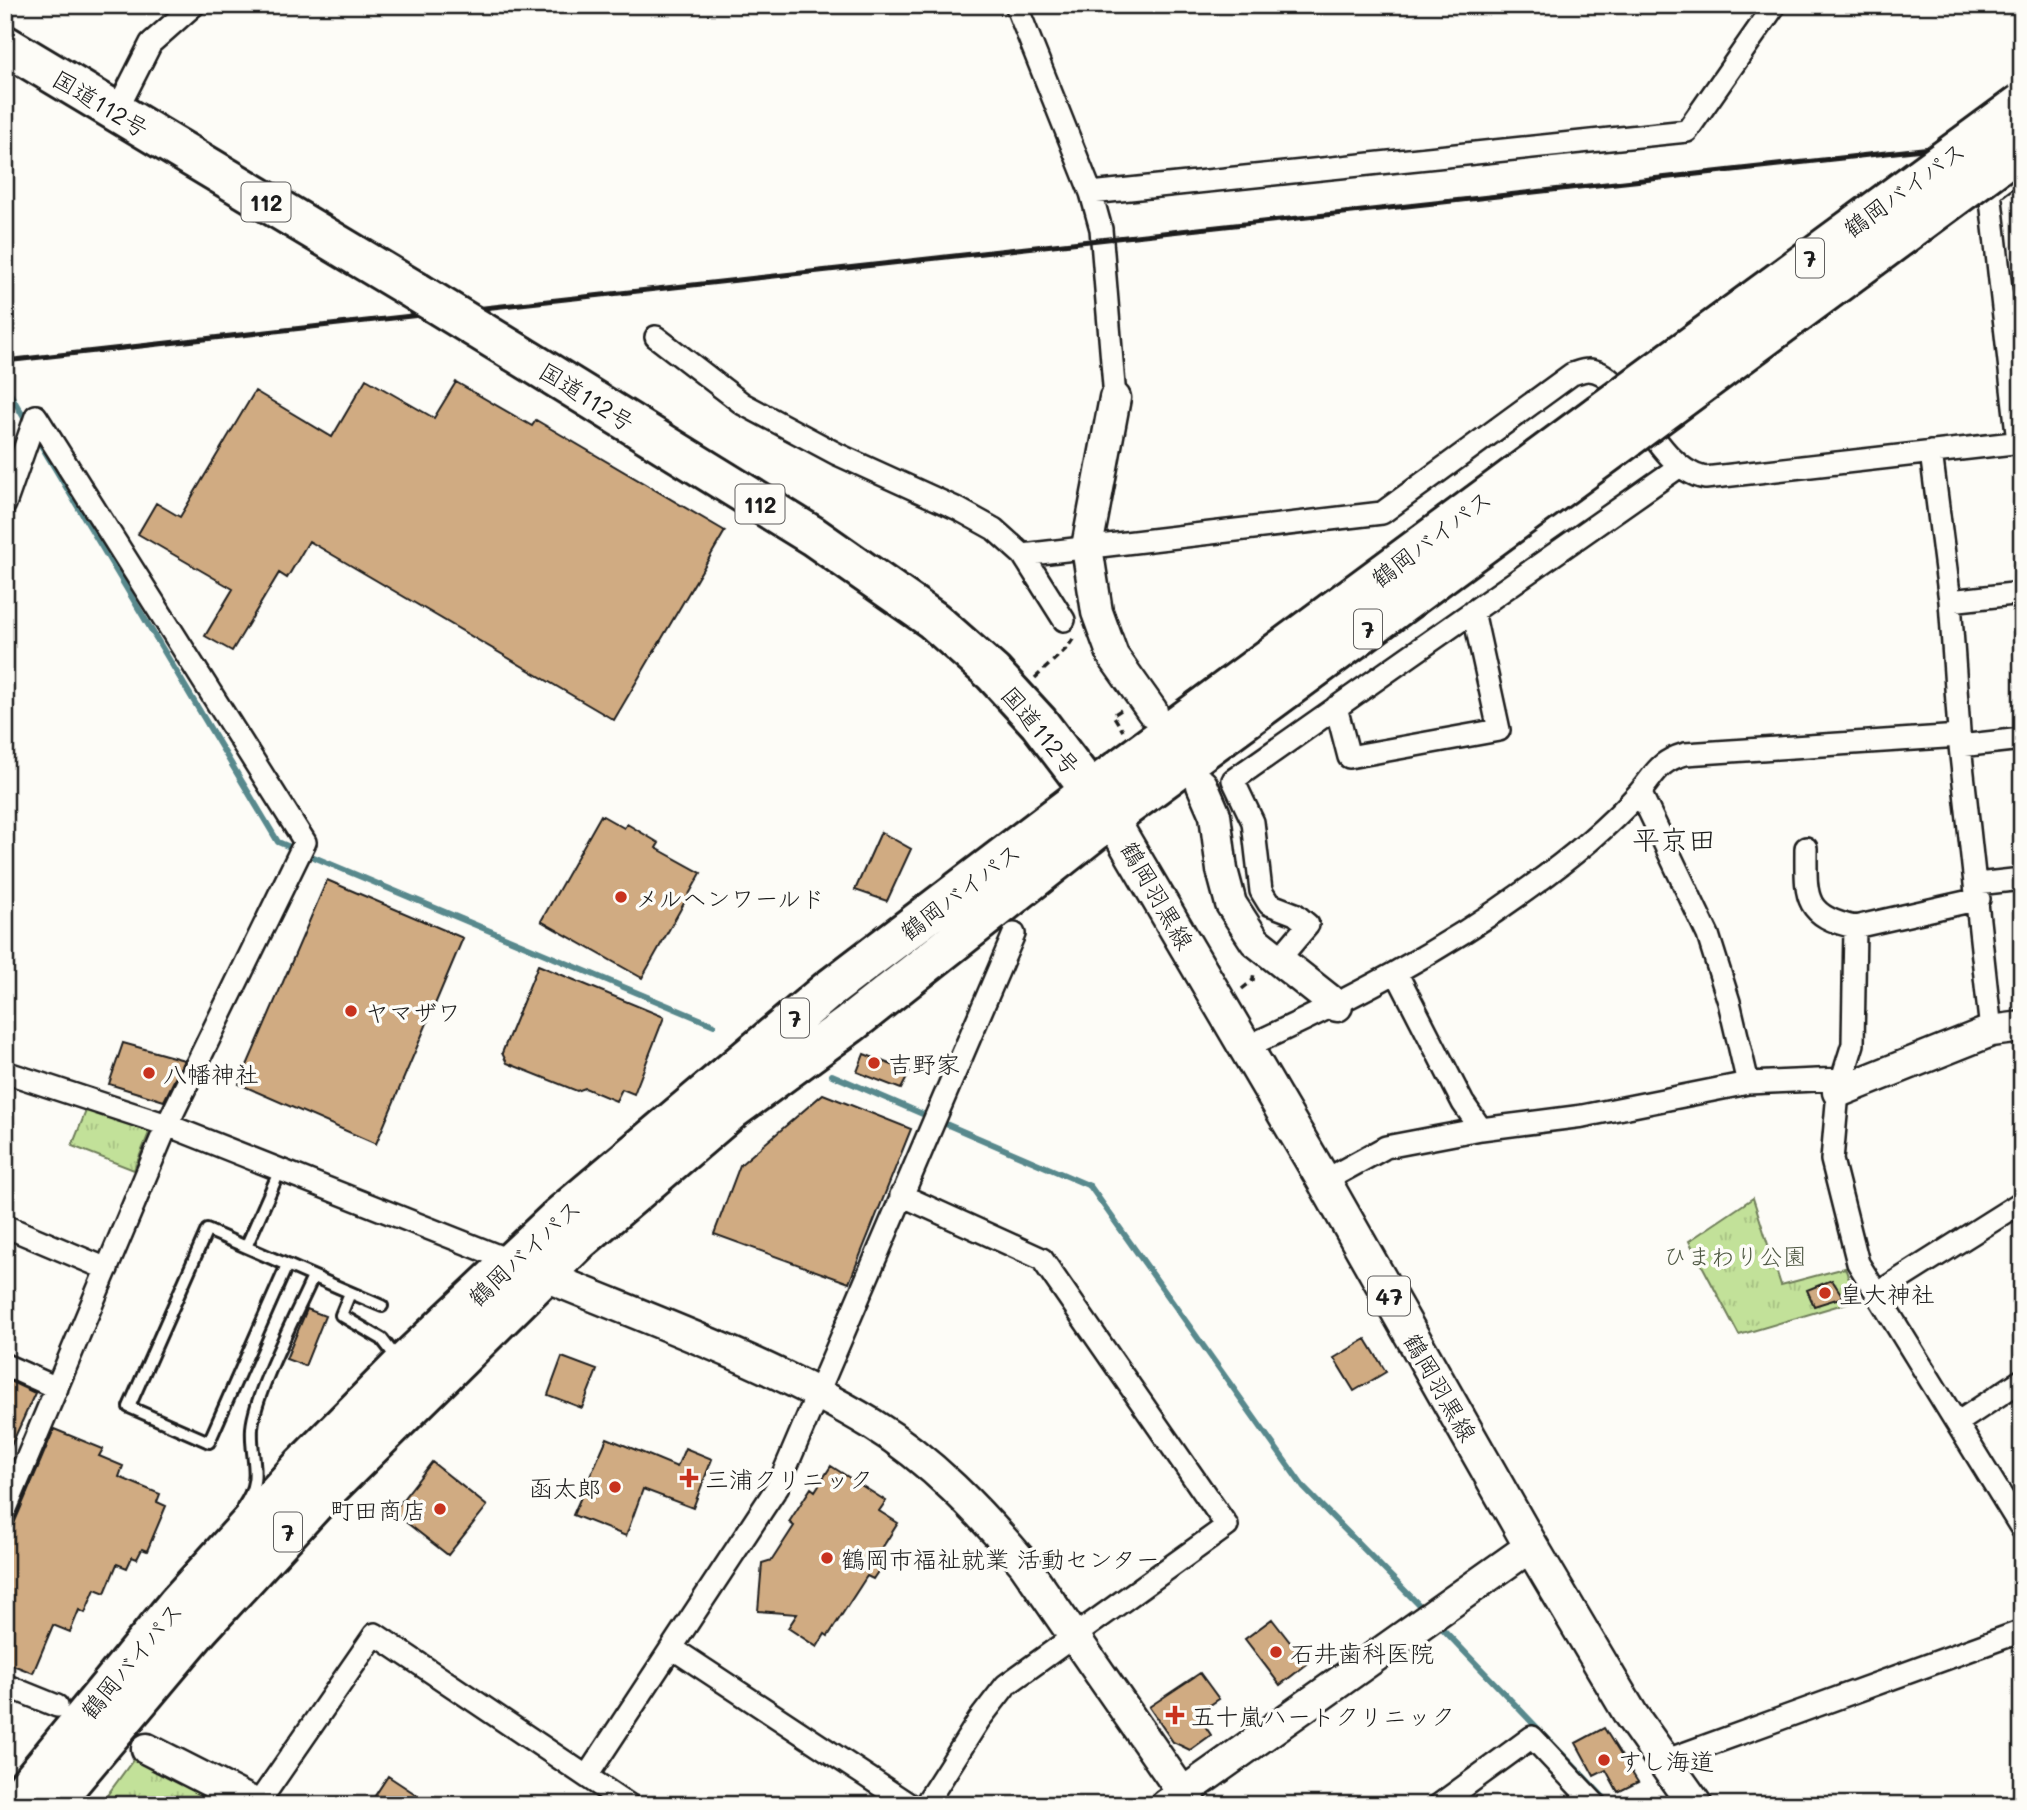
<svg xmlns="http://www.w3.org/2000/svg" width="2027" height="1810" viewBox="0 0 2027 1810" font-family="Mali,'Klee One',sans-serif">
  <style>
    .park { fill: url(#park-tufts); stroke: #6f7e5a; stroke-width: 2 }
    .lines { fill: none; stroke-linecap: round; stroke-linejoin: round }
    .stream { stroke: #58898d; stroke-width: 6 }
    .building { fill: #d0ab82; stroke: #1c1c1c; stroke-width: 2 }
    .lane-casing { stroke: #1c1c1c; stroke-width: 16 }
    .street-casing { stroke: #1c1c1c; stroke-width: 26 }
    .secondary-casing { stroke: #1c1c1c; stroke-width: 35 }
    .primary-casing { stroke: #1c1c1c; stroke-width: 38 }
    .highway-casing { stroke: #1c1c1c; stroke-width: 44 }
    .path { stroke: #1c1c1c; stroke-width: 3.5; stroke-dasharray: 7 5; stroke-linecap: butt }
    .lane { stroke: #fdfcf7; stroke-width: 10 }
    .street { stroke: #fdfcf7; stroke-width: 21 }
    .secondary { stroke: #fdfcf7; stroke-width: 30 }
    .primary { stroke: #fdfcf7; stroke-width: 33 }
    .highway { stroke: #fdfcf7; stroke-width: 38 }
    .rail { stroke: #1c1c1c; stroke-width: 5 }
    .highway-bridge-casing { stroke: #1c1c1c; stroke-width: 44; stroke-linecap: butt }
    .highway-bridge { stroke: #fdfcf7; stroke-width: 38 }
    .poi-dot { fill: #c8321e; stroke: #fdfcf7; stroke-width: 2.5 }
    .labels { text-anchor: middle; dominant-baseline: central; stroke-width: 7; stroke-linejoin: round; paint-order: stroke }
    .shield { fill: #fdfcf7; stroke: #605f5e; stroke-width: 2 }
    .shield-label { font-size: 23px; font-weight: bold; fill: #1c1c1c }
    .street-label { font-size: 24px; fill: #1c1c1c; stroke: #fdfcf7 }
    .poi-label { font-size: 24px; fill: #1c1c1c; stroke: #fdfcf7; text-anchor: start }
    .park-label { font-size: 24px; fill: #4e5742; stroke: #fdfcf7 }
    .quarter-label { font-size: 28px; fill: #1c1c1c; stroke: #fdfcf7 }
  </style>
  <defs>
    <pattern id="park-tufts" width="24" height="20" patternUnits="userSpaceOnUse" patternTransform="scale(1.75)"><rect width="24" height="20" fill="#c2e199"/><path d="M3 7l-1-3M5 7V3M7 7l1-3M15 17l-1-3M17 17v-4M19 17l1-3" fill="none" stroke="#a6c083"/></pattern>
  </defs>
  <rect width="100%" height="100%" fill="#fdfcf7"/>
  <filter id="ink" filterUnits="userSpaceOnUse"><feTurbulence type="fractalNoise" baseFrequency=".0143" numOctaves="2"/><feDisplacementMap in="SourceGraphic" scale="14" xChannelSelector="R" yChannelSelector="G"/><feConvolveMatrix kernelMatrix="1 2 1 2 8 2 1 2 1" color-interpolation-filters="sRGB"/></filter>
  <g filter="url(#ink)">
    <!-- park -->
    <path class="park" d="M 88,1106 L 151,1128 L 134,1170 L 72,1146 Z
      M 1753,1198 L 1781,1285 L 1845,1268 L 1857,1300 L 1739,1335 L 1689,1241 Z
      M 136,1756 L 170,1768 L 168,1777 L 197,1781 L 239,1805 L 100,1805 Z"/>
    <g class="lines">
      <!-- stream -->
      <path class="stream" d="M 5,385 L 27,423
        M 35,435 L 278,842 L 714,1025
        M 832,1075 L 1090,1186 L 1304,1488 L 1425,1611
        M 1438,1624 L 1611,1805"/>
    </g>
    <!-- building -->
    <path class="building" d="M 366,379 L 434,418 L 456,382 L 532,426 L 536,420 L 725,531 L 614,720 L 309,541 L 287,578 L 279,573 L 232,651 L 205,636 L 233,589 L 138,534 L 156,503 L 180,517 L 255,391 L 332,437 Z
      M 601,815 L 624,828 L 627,824 L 659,843 L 656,848 L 701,873 L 642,978 L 541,921 Z
      M 881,832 L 911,849 L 887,901 L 855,890 Z
      M 327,880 L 463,938 L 376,1144 L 239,1084 Z
      M 538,965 L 664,1017 L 634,1094 L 622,1089 L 616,1101 L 585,1088 L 577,1091 L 507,1063 L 502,1053 Z
      M 123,1043 L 184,1060 L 164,1101 L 109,1084 Z
      M 864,1054 L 910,1072 L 901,1089 L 857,1072 Z
      M 823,1094 L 911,1129 L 849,1283 L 714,1234 L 740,1165 Z
      M 1832,1280 L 1843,1297 L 1814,1306 L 1807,1290 Z
      M 307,1309 L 325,1316 L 305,1366 L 286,1359 Z
      M 1366,1339 L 1386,1372 L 1354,1391 L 1334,1358 Z
      M 562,1357 L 597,1370 L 582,1408 L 548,1395 Z
      M 5,1379 L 35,1393 L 5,1459 Z
      M 54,1429 L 103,1449 L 99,1456 L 123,1466 L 119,1477 L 160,1494 L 157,1502 L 166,1506 L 147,1551 L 142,1549 L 137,1559 L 132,1557 L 127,1568 L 117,1564 L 105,1593 L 95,1589 L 85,1613 L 79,1610 L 70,1632 L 53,1625 L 33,1673 L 5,1662 L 5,1545 Z
      M 607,1438 L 677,1467 L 685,1448 L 712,1459 L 693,1508 L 643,1489 L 626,1536 L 573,1515 Z
      M 432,1462 L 487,1506 L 448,1555 L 393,1512 Z
      M 831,1466 L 886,1501 L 879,1511 L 898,1523 L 877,1556 L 885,1561 L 873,1579 L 867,1576 L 828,1636 L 825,1634 L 817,1647 L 788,1628 L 797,1614 L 758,1611 L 762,1563 L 772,1560 L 794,1526 L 789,1522 L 811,1488 L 815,1491 Z
      M 1272,1619 L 1307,1664 L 1280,1685 L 1245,1639 Z
      M 1200,1673 L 1219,1699 L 1197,1714 L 1211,1735 L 1190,1750 L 1173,1742 L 1149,1707 Z
      M 1604,1728 L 1638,1782 L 1618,1792 L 1606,1770 L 1594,1776 L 1576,1743 Z
      M 388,1776 L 432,1805 L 369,1805 Z"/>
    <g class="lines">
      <!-- lane casing -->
      <g class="lane-casing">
        <path id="lane" d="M 246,1247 L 280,1170
          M 287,1265 L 209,1442 L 129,1407 L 207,1230 C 265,1255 323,1281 382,1306
          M 350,1293 L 341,1315 L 382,1339 L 399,1361
          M 243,1507 C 264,1477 250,1460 252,1428 C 255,1392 297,1313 313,1277"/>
      </g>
      <!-- street casing -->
      <g class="street-casing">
        <path id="street" d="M 1016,5 L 1091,193 L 1101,229 L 1115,398
          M 116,112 L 151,43 L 194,5
          M 2010,176 L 1990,191 L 2018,442
          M 1091,193 L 1687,131 L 1775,5
          M 656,337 L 743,404 L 837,454 L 958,509 L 994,529 L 1023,555 L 1382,513 L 1572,374 C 1576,373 1583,370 1588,370 C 1627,369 1653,468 1705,478 L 2022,442
          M 1931,452 L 1950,601 L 1960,746 L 1991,1031
          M 5,504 L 36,416
          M 1023,555 L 1064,620
          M 1950,601 L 2022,593
          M 1336,707 L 1349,757 L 1499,730 L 1473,611
          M 1960,746 L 2022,739
          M 1640,792 L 1708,935 L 1729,1002 L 1748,1083
          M 1806,848 C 1806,895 1802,916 1855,927 L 1979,899
          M 1977,884 L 2022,879
          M 1855,927 L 1853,1044 L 1838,1092 L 1832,1160 L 1858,1263 L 2022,1529
          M 1279,959 L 1308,925 L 1295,914 L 1269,904 L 1261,891 L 1253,822 L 1233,780 L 1680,466
          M 1397,974 L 1463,1103 L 1481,1129 L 1583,1116 L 1748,1083 L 1841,1079
          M 1246,1047 C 1345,1002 1441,952 1529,888 C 1567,861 1607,828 1638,794 C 1655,775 1657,762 1685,754 L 1960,736
          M 5,1072 L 167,1125 L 511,1261
          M 1324,1181 L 1386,1147 L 1481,1129
          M 901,1195 L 1042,1259 L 1227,1526 L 1006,1685 L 979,1720 L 925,1805
          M 5,1226 L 107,1269
          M 1876,1294 L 2022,1202
          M 5,1365 L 57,1388
          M 1957,1423 L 2022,1380
          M 5,1511 L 167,1125 L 305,842 L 36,416
          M 672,1648 L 910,1805
          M 5,1685 L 57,1706
          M 1664,1761 L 2022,1631
          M 587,1776 L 778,1486 L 1014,934
          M 257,1805 L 375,1634 L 629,1805
          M 1439,1805 L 1532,1737 L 1596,1805"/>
      </g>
      <!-- secondary casing -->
      <g class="secondary-casing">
        <path id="secondary" d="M 1115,398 L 1087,547 L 1097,612 L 1113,656 L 1152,711
          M 1202,785 L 1215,815 L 1222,870 L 1231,904 L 1255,941 L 1337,1006
          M 1838,1092 L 1991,1031 L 2022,1027
          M 528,1269 C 641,1317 767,1360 872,1424 C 931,1460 980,1512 1024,1564 L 1191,1805
          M 147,1749 L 257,1805
          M 1166,1805 L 1531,1546"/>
      </g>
      <!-- primary casing -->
      <g class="primary-casing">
        <path id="primary" d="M 1111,818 L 1324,1181 L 1531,1546 L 1631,1715 L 1695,1805"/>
      </g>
      <!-- highway casing -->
      <g class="highway-casing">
        <path id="highway" d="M 5,45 L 417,292
          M 515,352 L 813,536 L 933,620 L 993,673 L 1039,723 L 1105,810
          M 12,1805 L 177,1604 L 302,1466 L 402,1365 L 560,1216 L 827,991 L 1091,790 L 1599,414
          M 51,1805 L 199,1629 L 325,1492 L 580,1240 L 732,1110 L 850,1024 L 1111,818 L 1625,440"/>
      </g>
      <!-- path -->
      <path class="path" d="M 1035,678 L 1068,647 L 1073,639
        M 1121,710 L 1113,715 L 1123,731
        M 1242,989 L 1253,980 L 1254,971"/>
      <!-- lane -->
      <use href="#lane" class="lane"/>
      <!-- street -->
      <use href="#street" class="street"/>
      <!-- secondary -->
      <use href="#secondary" class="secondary"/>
      <!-- primary -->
      <use href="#primary" class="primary"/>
      <!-- highway -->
      <use href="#highway" class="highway"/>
      <!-- rail -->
      <path class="rail" d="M 5,361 L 2022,138"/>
      <!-- highway-bridge casing -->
      <g class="highway-bridge-casing">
        <path id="highway-bridge" d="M 417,292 L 515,352
          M 1599,414 L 2022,103
          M 1625,440 L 2022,147"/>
      </g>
      <!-- highway-bridge -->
      <use href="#highway-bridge" class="highway-bridge"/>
    </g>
  </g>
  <!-- markers -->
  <g class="poi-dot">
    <circle cx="621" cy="897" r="7"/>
    <circle cx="351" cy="1011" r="7"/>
    <circle cx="874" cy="1063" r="7"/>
    <circle cx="149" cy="1073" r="7"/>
    <circle cx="1825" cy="1293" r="7"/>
    <path d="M685.5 1467.5h7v7h7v7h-7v7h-7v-7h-7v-7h7z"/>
    <circle cx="615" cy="1487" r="7"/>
    <circle cx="440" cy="1509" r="7"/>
    <circle cx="827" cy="1558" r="7"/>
    <circle cx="1276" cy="1652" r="7"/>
    <path d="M1171.5 1704.5h7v7h7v7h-7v7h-7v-7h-7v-7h7z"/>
    <circle cx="1604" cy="1760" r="7"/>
  </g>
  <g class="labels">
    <!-- shield labels -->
    <g class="shield">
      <rect x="241.5" y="182.5" width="49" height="39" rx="5"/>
      <rect x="1796" y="238.5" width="28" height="39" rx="5"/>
      <rect x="735.5" y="484.5" width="49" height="39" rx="5"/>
      <rect x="1354" y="609.5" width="28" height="39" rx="5"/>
      <rect x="781" y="998.5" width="28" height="39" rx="5"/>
      <rect x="1368" y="1276.5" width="42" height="39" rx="5"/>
      <rect x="274" y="1512.5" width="28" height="39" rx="5"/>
    </g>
    <g class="shield-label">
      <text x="266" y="202">112</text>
      <text x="1810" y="258">7</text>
      <text x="760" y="504">112</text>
      <text x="1368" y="629">7</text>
      <text x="795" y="1018">7</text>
      <text x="1389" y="1296">47</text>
      <text x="288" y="1532">7</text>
    </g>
    <!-- street labels -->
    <g class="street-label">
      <text transform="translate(101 103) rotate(31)">国道112号</text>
      <text transform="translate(1904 189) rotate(-36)">鶴岡バイパス</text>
      <text transform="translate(587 396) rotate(32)">国道112号</text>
      <text transform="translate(1431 538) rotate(-37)">鶴岡バイパス</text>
      <text transform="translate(1041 730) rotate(50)">国道112号</text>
      <text transform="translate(960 891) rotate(-37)">鶴岡バイパス</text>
      <text transform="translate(1158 895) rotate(60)">鶴岡羽黒線</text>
      <text transform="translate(524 1252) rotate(-43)">鶴岡バイパス</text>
      <text transform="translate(1441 1387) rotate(60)">鶴岡羽黒線</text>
      <text transform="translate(131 1660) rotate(-50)">鶴岡バイパス</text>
    </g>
    <!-- poi labels -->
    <g class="poi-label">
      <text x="635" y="897">メルヘンワールド</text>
      <text x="365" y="1011">ヤマザワ</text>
      <text x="888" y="1063">吉野家</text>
      <text x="163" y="1073">八幡神社</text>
      <text x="1839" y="1293">皇大神社</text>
      <text x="705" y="1478">三浦クリニック</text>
      <text x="601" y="1487" text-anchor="end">函太郎</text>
      <text x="426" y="1509" text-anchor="end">町田商店</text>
      <text x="841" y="1558">鶴岡市福祉就業 活動センター</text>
      <text x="1290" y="1652">石井歯科医院</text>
      <text x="1191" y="1715">五十嵐ハートクリニック</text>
      <text x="1618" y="1760">すし海道</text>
    </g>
    <!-- park labels -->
    <g class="park-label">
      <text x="1735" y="1255">ひまわり公園</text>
    </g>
    <!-- quarter labels -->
    <g class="quarter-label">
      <text x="1674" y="839">平京田</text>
    </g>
  </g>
  <!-- margin -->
  <rect width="2027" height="1810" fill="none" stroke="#fdfcf7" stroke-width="28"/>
  <rect x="14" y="14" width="1999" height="1782" fill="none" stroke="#1c1c1c" stroke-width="2.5" filter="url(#ink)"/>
</svg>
